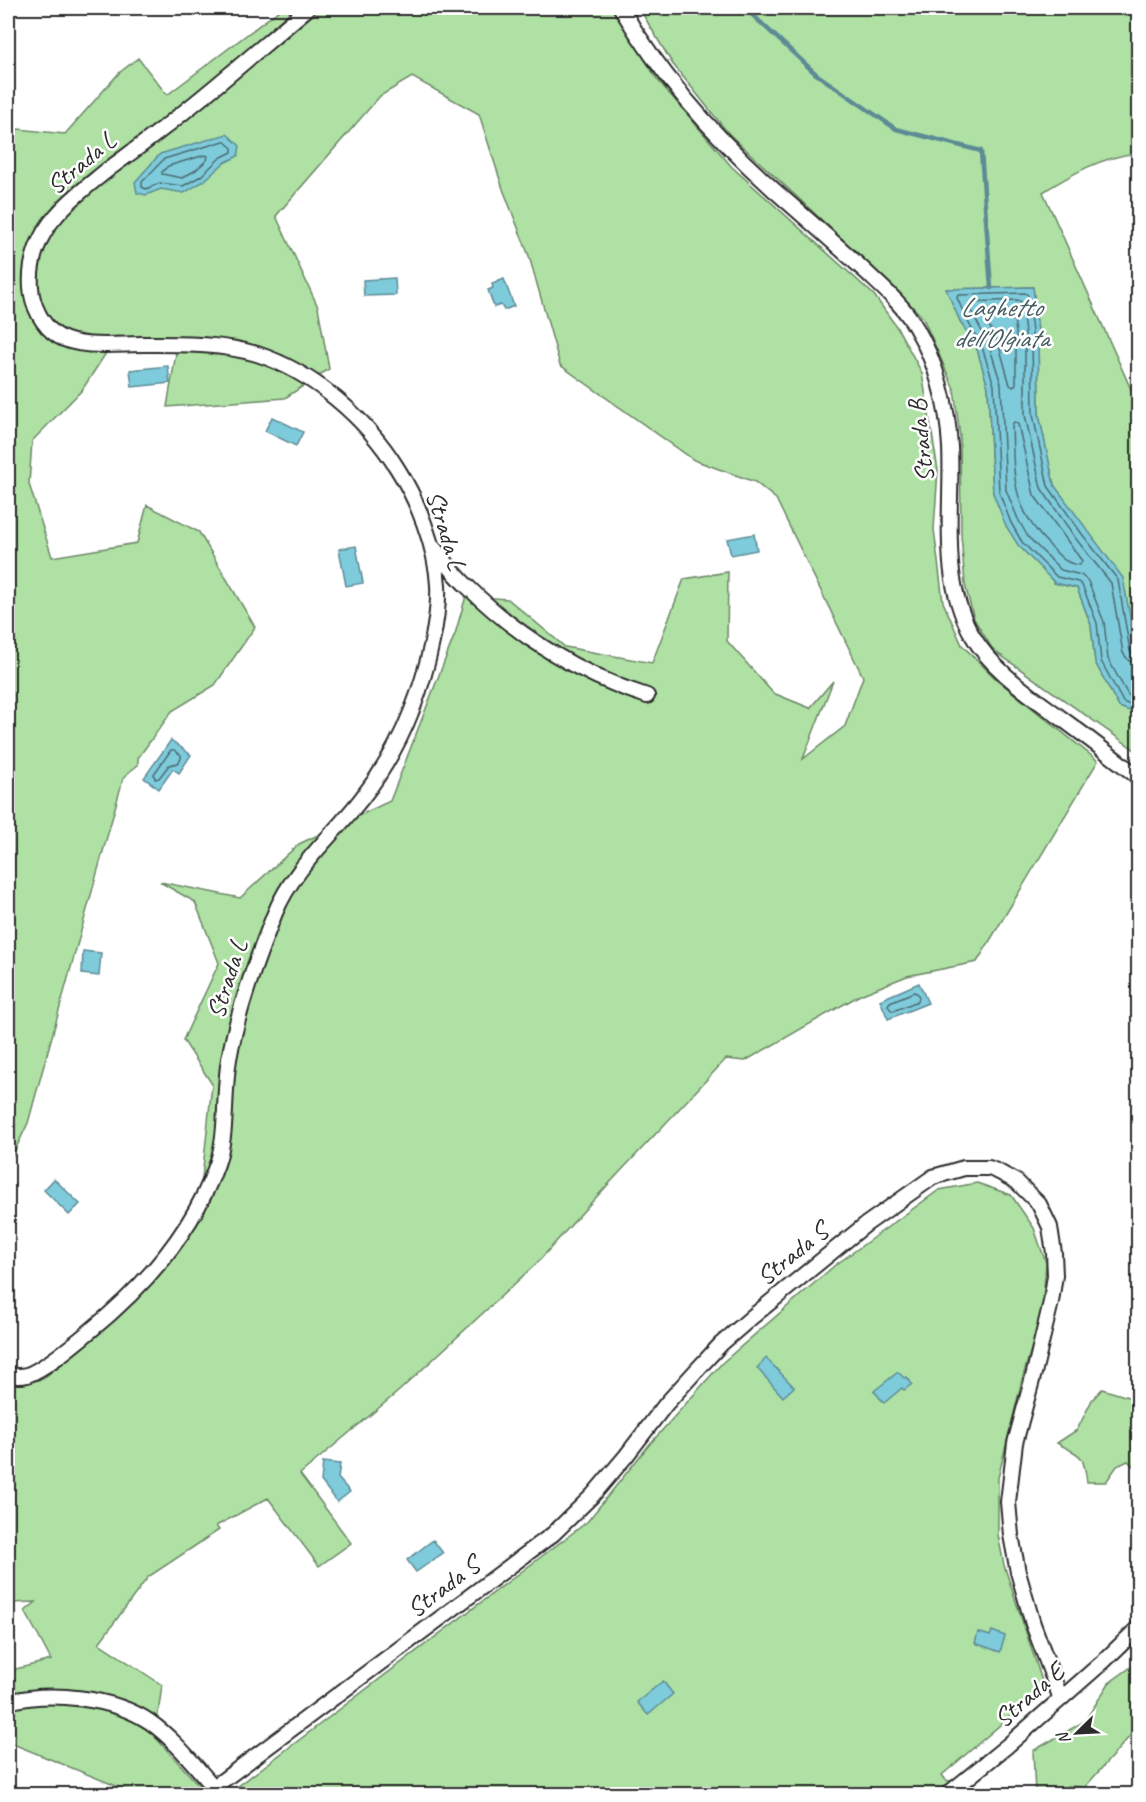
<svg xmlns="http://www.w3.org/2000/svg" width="1146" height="1802" viewBox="0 0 1146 1802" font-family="Caveat,sans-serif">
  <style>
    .green { fill: #aee1a3; stroke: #6c8667; stroke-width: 1.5 }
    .water { fill: #7ecbdc; stroke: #5d8b95; stroke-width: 1.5 }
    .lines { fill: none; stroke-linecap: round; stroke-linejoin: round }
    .shore { stroke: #4c6b72; stroke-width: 1.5 }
    .stream { stroke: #5d8b95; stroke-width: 4.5 }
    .street-casing { stroke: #2b2b2b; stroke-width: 18 }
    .street { stroke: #fff; stroke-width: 14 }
    .labels { text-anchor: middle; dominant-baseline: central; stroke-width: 5; stroke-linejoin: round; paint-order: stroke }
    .street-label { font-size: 26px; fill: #2b2b2b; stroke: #fff }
    .water-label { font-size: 27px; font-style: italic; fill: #445b60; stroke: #fff }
  </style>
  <rect width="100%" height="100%" fill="#fff"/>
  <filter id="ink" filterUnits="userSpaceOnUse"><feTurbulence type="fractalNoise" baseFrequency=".0167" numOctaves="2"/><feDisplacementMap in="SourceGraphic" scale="12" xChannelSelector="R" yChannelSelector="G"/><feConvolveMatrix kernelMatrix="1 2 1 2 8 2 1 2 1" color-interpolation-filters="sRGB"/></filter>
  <g filter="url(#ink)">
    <!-- green -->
    <path class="green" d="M 282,8 L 613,8 L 657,79 L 732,167 L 874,295 L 898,329 L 922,373 L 938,470 L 934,529 L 943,602 L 962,645 L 996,679 L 1098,761 L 977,962 L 907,976 L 860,995 L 745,1061 L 726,1059 L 588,1206 L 538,1262 L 399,1391 L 300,1474 L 351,1543 L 319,1566 L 268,1498 L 216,1526 L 219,1530 L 148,1577 L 99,1643 L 162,1685 L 155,1737 L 207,1794 L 136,1794 L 8,1742 L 8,1671 L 51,1660 L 25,1611 L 36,1602 L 8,1603 L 8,1386 L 43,1379 L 102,1327 L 197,1225 L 212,1084 L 183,1040 L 219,963 L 195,902 L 160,882 L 240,898 L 299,844 L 390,801 L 455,634 L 466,596 L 508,599 L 565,647 L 652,663 L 684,579 L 728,572 L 727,641 L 773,693 L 810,708 L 833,681 L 803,759 L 845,726 L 863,677 L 776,499 L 755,482 L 694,460 L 560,365 L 529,256 L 503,189 L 479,114 L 412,77 L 380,96 L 276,216 L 318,307 L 329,369 L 285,398 L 167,407 L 176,353 L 117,336 L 82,390 L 32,441 L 29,484 L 52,557 L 137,543 L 147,505 L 199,532 L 255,627 L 215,685 L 172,711 L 138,758 L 138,765 L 128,773 L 123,779 L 28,1123 L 8,1165 L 8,140 L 18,129 L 65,134 L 119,73 L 138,58 L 167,95 Z
      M 639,8 L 919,8 L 934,10 L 935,8 L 1138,8 L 1138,153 C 1101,157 1074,173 1043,192 L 1138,405 L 1138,661 L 1087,531 L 1054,485 L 1039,415 L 1038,332 L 1033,287 L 947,289 L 960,321 L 977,349 L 988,387 L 993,493 L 1054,583 L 1077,588 L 1091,625 L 1095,662 L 1119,707 L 1138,714 L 1138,752 L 993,650 L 974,619 L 965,585 L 961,534 L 960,437 L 954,389 L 923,318 L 896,289 L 729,134 L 672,63 Z
      M 977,1183 L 1011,1195 L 1034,1228 L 1046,1263 L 1042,1312 L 1022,1380 L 998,1478 L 998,1535 L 1004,1565 L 1044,1687 L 942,1775 L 946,1780 L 980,1788 L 983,1794 L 236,1794 L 233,1790 L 587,1522 L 649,1445 L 722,1363 L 834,1266 L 939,1190 Z
      M 1102,1389 L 1138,1400 L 1138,1471 L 1128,1461 L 1117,1466 L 1106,1482 L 1087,1482 C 1083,1452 1082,1457 1057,1443 L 1077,1430 L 1092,1400 Z
      M 1138,1662 L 1138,1727 L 1085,1787 L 1068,1786 L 1064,1794 L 1035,1794 L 1033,1751 L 1085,1721 L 1109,1683 Z"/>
    <!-- water -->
    <path class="water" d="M 227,134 L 240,146 L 238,156 L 224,163 L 204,181 L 184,193 L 161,189 L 146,195 L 137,193 L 135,182 L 160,154 Z
      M 395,278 L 396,295 L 364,296 L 363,280 Z
      M 504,279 L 514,306 L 504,310 L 501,305 L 494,307 L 488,290 L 493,288 L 492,284 Z
      M 1033,287 L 1038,332 L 1039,415 L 1054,485 L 1123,578 L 1138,661 L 1138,714 L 1119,707 L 1095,662 L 1091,625 L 1077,588 L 1055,583 L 1018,545 L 1006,526 L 993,493 L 988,387 L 977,349 L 960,321 L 946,289 Z
      M 168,366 L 170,383 L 132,387 L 130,370 Z
      M 272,417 L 303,432 L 296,446 L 265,431 Z
      M 754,534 L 757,550 L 731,555 L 727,539 Z
      M 356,546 L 363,583 L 346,586 L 339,549 Z
      M 171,740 L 191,755 L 179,773 L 173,769 L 159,789 L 144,778 Z
      M 83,951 L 101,953 L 99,976 L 82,974 Z
      M 919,983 L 928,1003 L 888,1019 L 880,1000 Z
      M 54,1179 L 80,1204 L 69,1215 L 44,1190 Z
      M 766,1358 L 794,1387 L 783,1397 L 757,1368 Z
      M 898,1372 L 904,1378 L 907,1377 L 912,1384 L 904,1390 L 902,1388 L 884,1403 L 874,1391 Z
      M 323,1462 L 340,1464 L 338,1478 L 350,1492 L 337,1502 L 321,1481 Z
      M 433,1540 L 443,1553 L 416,1572 L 407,1560 Z
      M 992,1631 L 1005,1636 L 1000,1652 L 975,1643 L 978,1632 L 990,1636 Z
      M 663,1681 L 673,1694 L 648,1715 L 637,1702 Z"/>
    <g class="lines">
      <!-- shore -->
      <path class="shore" d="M 224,141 L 232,148 L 232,152 L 220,158 L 201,176 L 183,186 L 160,183 L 146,189 L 142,187 L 142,182 L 164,159 Z
        M 205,155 L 208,156 L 207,160 L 196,170 L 182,178 L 162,174 L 162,172 L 168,166 Z
        M 1011,310 L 1013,312 L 1016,333 L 1016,384 L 1013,387 L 1010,385 L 998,342 L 982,313 L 985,310 Z
        M 1014,422 L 1018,424 L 1034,495 L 1082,561 L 1080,565 C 1065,564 1061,557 1050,546 C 1011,507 1014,477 1012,425 Z
        M 1138,656 L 1133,655 L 1130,651 L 1118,580 L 1082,534 L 1048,486 L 1033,415 L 1032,332 L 1028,295 L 1025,293 L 958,295 L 957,298 L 966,318 L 982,347 L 994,385 L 999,492 L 1011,523 L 1022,542 L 1057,577 L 1078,582 L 1082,585 L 1097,623 L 1101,661 L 1123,702 L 1138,708
        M 1138,663 L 1129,661 L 1123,653 L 1111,583 L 1076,539 L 1041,488 L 1025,415 L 1025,333 L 1021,302 L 1018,300 L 970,302 L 968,305 L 989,345 L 1001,384 L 1006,490 L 1018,519 L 1028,537 L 1061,570 L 1081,575 L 1088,581 L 1104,622 L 1108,659 L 1128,695 L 1138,700
        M 171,750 L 174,750 L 181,755 L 181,759 L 178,763 L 169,765 L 159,778 L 155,779 L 154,774 Z
        M 914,992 L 917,993 L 919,997 L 918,1001 L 893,1011 L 890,1009 L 888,1005 L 890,1002 Z"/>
      <!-- stream -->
      <path class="stream" d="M 745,8 L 816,74 L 896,129 L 981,151 L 991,288"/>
      <!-- street casing -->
      <g class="street-casing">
        <path id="street" d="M 621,8 C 661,76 715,137 774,190 C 805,217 836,244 866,272 C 884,289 903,305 915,326 C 936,361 948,406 950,447 C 953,510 939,577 972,635 C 992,670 1029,694 1061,718 C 1087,737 1113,757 1138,777
          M 434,548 C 444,560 455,575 467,586 C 517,636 580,675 647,696
          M 8,1375 C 14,1376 20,1377 27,1375 C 45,1369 74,1344 90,1331 C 144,1287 193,1232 217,1164 C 228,1132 223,1094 229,1059 C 238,1009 256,961 275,913 C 294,867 332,837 362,798 C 399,751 420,700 432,642 C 436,623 439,604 438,585 C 436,547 417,499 397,468 C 366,418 313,372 257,354 C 220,343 181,344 143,344 C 118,344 79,349 58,336 C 42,326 32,305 31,287 C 29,261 39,235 56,216 C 70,199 89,185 106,171 C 129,154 153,137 175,119 C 221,83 264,45 308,8
          M 8,1702 C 50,1691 113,1697 150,1722 C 177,1741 198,1770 220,1794
          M 214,1787 L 553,1534 L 592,1496 L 626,1456 L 666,1404 L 694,1373 L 721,1344 L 752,1317 L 865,1225 L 933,1177 L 964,1168 L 989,1168 L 999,1172 L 1017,1182 L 1039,1204 L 1050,1227 L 1054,1253 L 1055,1275 L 1051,1302 L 1034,1373 L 1015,1443 L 1008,1502 L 1011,1535 L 1018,1572 L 1033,1624 L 1061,1699
          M 948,1794 L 1007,1746 L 1104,1661 L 1138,1628"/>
      </g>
      <!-- street -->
      <use href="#street" class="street"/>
    </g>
  </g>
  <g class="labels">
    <!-- street labels -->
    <g class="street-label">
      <text transform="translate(81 163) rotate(-40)">Strada L</text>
      <text transform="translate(921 441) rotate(-96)">Strada B</text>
      <text transform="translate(446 530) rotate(73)">Strada L</text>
      <text transform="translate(227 979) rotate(-72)">Strada L</text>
      <text transform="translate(792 1254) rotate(-39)">Strada S</text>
      <text transform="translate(443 1587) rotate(-37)">Strada S</text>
      <text transform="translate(1029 1695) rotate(-41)">Strada E</text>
    </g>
    <!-- water labels -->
    <g class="water-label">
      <text x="1001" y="307">Laghetto<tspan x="1001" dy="31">dell'Olgiata</tspan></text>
    </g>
  </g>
  <!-- margin -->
  <rect width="1146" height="1802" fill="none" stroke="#fff" stroke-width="30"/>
  <rect x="15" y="15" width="1116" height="1772" fill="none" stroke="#2b2b2b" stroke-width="2" filter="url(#ink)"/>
  <!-- north arrow -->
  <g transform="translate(1077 1733) rotate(246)" stroke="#ffffff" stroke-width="4.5" paint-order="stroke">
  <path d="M0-4.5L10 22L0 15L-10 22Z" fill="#2b2b2b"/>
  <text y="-9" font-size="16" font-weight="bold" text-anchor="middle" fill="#2b2b2b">N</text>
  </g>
</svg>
